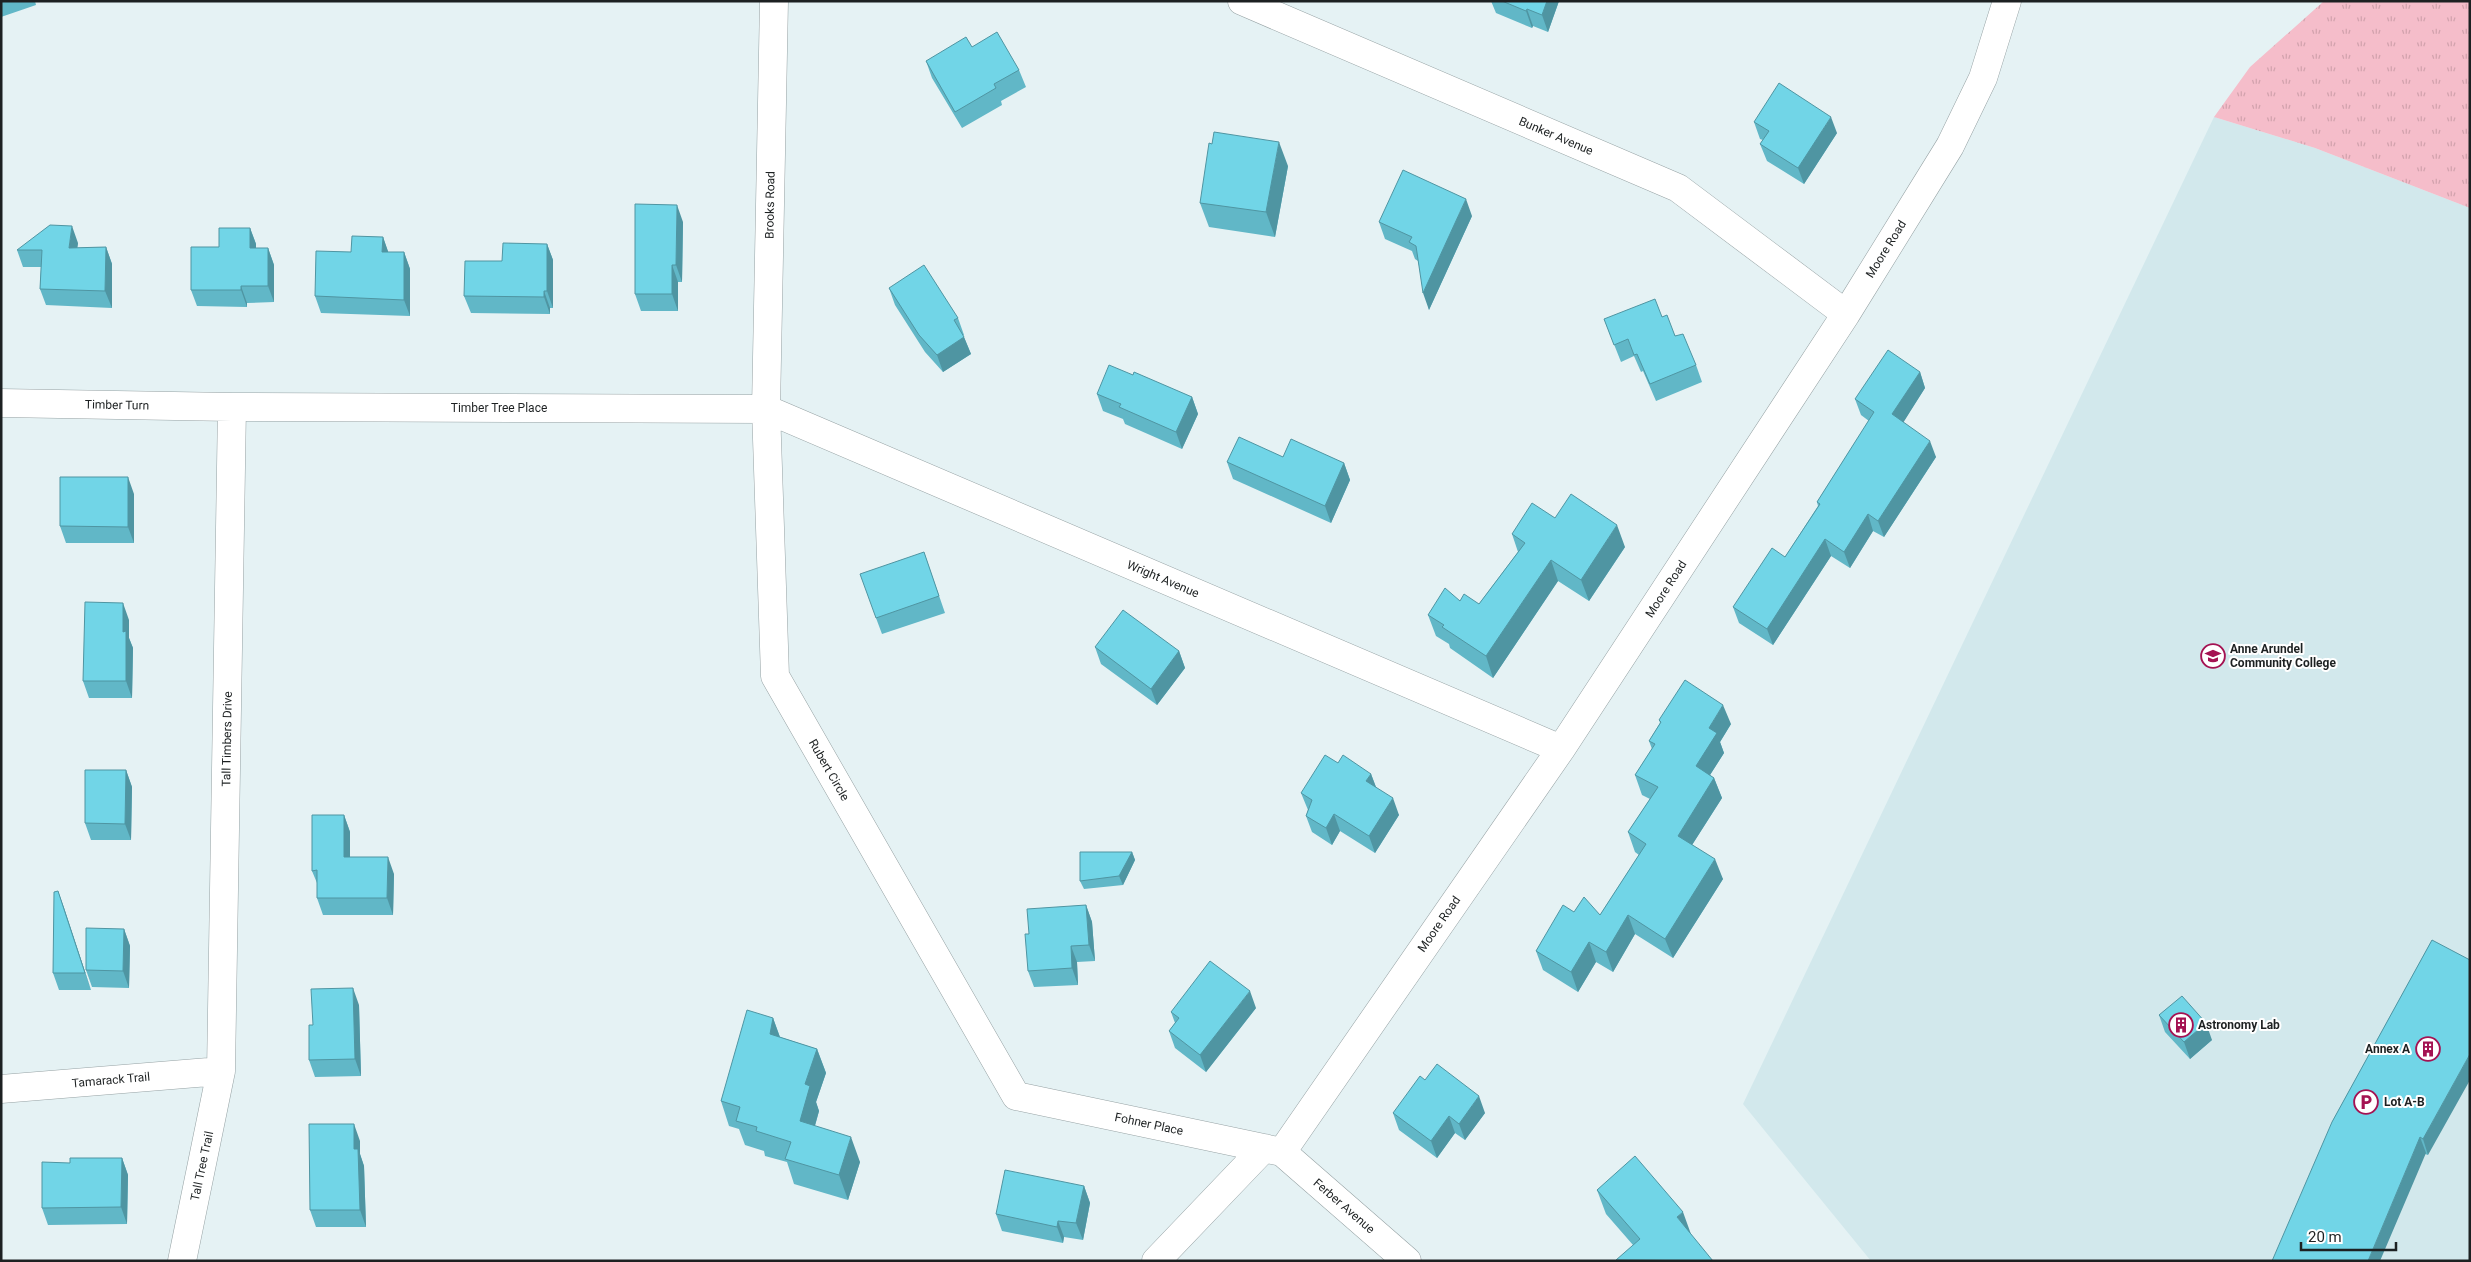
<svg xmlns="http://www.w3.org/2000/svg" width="2471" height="1262" viewBox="0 0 2471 1262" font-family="Roboto,sans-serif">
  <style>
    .built { fill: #d2e8ec }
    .grass { fill: url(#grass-tufts) }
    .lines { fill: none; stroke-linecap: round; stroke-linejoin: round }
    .minor-casing { stroke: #96a2a4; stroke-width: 29 }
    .minor { stroke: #fff; stroke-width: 28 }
    .wall { fill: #61b7c7 }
    .shaded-wall { fill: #4f95a2 }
    .building { fill: #71d5e7; stroke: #4f95a2 }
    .labels { text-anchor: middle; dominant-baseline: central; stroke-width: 4; stroke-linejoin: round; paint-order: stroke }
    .street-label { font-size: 12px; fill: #1d2122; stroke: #fff }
    .poi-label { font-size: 12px; font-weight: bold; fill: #1d2122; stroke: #fff; text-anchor: start }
  </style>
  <defs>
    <pattern id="grass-tufts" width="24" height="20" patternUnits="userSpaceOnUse" patternTransform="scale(1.25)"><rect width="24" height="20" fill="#f5bdca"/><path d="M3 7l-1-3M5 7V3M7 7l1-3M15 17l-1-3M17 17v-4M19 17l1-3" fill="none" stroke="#d2a2ad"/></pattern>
  </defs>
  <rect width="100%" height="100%" fill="#e5f2f4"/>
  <!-- built -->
  <path class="built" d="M 2214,117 L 2315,148 L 2470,208 L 2470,1261 L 1871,1261 L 1743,1104 Z"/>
  <!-- grass -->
  <path class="grass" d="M 2324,1 L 2470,1 L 2470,208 L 2315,148 L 2214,117 L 2250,67 Z"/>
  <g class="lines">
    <!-- minor casing -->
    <g class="minor-casing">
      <path id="minor" d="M 774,1 L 766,409 L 775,676 L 1016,1096 L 1282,1152 L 1407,1261
        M 1242,1 L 1678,188 L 1846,314
        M 1,403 L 232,407 L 766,409 L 1561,749
        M 1,1089 L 221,1071
        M 1282,1152 L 1561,749 L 1846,314 L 1950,146 L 1983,78 L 2007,1
        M 182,1261 L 221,1071 L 232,407
        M 1156,1261 L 1264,1148"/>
    </g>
    <!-- minor -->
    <use href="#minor" class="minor"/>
  </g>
  <!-- wall -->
  <path class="wall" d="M 1,1 L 35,1 L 36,5 L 1,17 Z
    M 1491,1 L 1559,1 L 1548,32 L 1533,26 L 1532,28 L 1496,13 Z
    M 972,47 L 1019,70 L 1026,87 L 1001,101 L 1002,105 L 962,128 L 932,78 L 926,61 Z
    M 1754,122 L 1837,133 L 1804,184 L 1767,161 L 1760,144 L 1763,140 L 1760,139 Z
    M 1288,166 L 1275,237 L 1209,227 L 1200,203 Z
    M 1472,216 L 1429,310 L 1418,261 L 1415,259 L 1412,251 L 1385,239 L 1379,222 Z
    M 683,222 L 682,282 L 678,282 L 678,311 L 641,311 L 635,294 Z
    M 250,228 L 256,244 L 256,248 L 268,248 L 274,265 L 274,302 L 247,303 L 247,307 L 197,306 L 191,290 L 219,247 Z
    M 383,237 L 388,252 L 404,252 L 410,269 L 410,316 L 321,313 L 315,296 L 351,252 Z
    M 78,243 L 77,248 L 106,247 L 112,264 L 112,308 L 46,305 L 40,289 L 41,267 L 23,267 L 17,250 Z
    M 547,244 L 553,260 L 553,308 L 550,308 L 550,314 L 471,313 L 464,296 L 502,261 Z
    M 889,288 L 958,318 L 964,335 L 963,335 L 971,354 L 943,372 L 925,352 L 895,305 Z
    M 1662,317 L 1696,365 L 1702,382 L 1656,401 L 1643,371 L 1641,372 L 1634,356 L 1621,362 L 1604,319 Z
    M 1920,372 L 1925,388 L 1903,422 L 1936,457 L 1884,537 L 1873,531 L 1850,568 L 1831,556 L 1773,645 L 1739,623 L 1733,607 L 1785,557 L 1818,506 L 1817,502 L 1869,421 L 1861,415 L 1855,399 Z
    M 1133,375 L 1192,397 L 1198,414 L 1182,449 L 1125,424 L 1123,419 L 1103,411 L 1097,394 Z
    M 1283,457 L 1344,463 L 1350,480 L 1331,523 L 1233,479 L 1227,462 Z
    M 134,494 L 134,543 L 66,543 L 60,526 Z
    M 1555,518 L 1625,547 L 1589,601 L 1558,581 L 1493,678 L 1450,648 L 1449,644 L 1436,636 L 1428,615 L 1460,601 L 1479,604 L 1518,552 L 1512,534 Z
    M 924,552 L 945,613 L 882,634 L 876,618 Z
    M 129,620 L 129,638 L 133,648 L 132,698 L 89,698 L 83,681 Z
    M 1095,647 L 1179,651 L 1185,668 L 1157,705 L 1101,664 Z
    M 1659,720 L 1731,724 L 1720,742 L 1724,753 L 1710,775 L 1714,778 L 1722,798 L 1692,845 L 1723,879 L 1673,958 L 1635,934 L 1613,972 L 1596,962 L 1578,992 L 1543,970 L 1536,951 L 1574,912 L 1600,915 L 1639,855 L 1635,852 L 1628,832 L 1650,799 L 1642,795 L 1635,775 L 1652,749 L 1649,741 L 1660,723 Z
    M 1338,763 L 1371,774 L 1376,787 L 1399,815 L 1375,853 L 1340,831 L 1332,845 L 1312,832 L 1306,816 L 1308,810 L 1301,793 Z
    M 126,770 L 132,787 L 131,840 L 91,840 L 85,823 Z
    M 344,815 L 350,832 L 350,857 L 394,874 L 393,915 L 323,915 L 317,898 L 317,883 L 312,871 Z
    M 1132,852 L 1135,860 L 1123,885 L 1084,889 L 1080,881 Z
    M 58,891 L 64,908 L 91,990 L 59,990 L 53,973 Z
    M 1086,905 L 1092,922 L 1095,961 L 1077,962 L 1078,985 L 1034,987 L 1028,971 L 1029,934 Z
    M 124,929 L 130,946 L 129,988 L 92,987 L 86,970 Z
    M 2432,940 L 2428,1155 L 2332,1122 Z
    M 359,1005 L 361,1076 L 315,1077 L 309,1060 L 313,1025 Z
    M 1256,1008 L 1206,1072 L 1175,1048 L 1169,1031 L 1175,1023 L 1171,1012 Z
    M 2159,1015 L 2212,1040 L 2190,1059 L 2165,1032 Z
    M 773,1018 L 780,1037 L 817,1049 L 826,1073 L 816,1102 L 819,1111 L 815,1126 L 860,1162 L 848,1200 L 794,1184 L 787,1162 L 765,1156 L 764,1151 L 745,1145 L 739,1129 L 729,1126 L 721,1101 Z
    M 1425,1080 L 1485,1113 L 1465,1140 L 1455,1133 L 1437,1158 L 1399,1130 L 1393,1113 Z
    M 360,1141 L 360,1154 L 364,1166 L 366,1227 L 316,1227 L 310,1210 Z
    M 122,1158 L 128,1175 L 127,1224 L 48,1225 L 42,1208 L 70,1163 Z
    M 1084,1186 L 1090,1203 L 1083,1240 L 1064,1237 L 1063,1243 L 1002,1231 L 996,1214 Z
    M 1597,1190 L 1692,1235 L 1633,1245 L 1606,1214 Z"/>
  <!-- shaded-wall -->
  <path class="shaded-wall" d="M 1547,1 L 1559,1 L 1548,32 L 1542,15 Z
    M 1527,9 L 1533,26 L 1532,28 L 1526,11 Z
    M 1831,117 L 1837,133 L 1804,184 L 1798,168 Z
    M 1279,142 L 1288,166 L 1275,237 L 1266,212 Z
    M 1466,199 L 1472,216 L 1429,310 L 1423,293 Z
    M 677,205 L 683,222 L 682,282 L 676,265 Z
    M 72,226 L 78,243 L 75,265 L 69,248 Z
    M 250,228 L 256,244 L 256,265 L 250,248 Z
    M 383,237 L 389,254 L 382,252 Z
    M 547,244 L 553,260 L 553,308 L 547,291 Z
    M 106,247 L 112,264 L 112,308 L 105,291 Z
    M 268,248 L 274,265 L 274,302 L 268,286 Z
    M 404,252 L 410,269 L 410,316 L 404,300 Z
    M 672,265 L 678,282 L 678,311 L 672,294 Z
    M 241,286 L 247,303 L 247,307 L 241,290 Z
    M 544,291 L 550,308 L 550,314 L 544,297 Z
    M 964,337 L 971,354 L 943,372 L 937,355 Z
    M 1920,372 L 1925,388 L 1898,431 L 1892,414 Z
    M 1192,397 L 1198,414 L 1182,449 L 1176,432 Z
    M 1930,441 L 1936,457 L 1884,537 L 1878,521 Z
    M 1344,463 L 1350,480 L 1331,523 L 1325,506 Z
    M 128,477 L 134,494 L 134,543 L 128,527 Z
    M 1868,514 L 1873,531 L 1850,568 L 1844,552 Z
    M 1617,525 L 1625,547 L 1589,601 L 1581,580 Z
    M 1825,539 L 1831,556 L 1773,645 L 1767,629 Z
    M 1551,560 L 1558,581 L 1493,678 L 1486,656 Z
    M 123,603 L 129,620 L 129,638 L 133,648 L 132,698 L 126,681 L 123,632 Z
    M 1179,651 L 1185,668 L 1157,705 L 1151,689 Z
    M 1723,705 L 1731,724 L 1720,742 L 1724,753 L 1703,786 L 1696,766 L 1709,728 Z
    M 126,770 L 132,787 L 131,840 L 125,824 Z
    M 1371,774 L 1377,790 L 1366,781 Z
    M 1714,778 L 1722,798 L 1685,856 L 1678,836 Z
    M 1393,798 L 1399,815 L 1375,853 L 1369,836 Z
    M 1334,814 L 1340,831 L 1332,845 L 1326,828 Z
    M 344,815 L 350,832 L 350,874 L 344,857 Z
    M 1132,852 L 1135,860 L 1123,885 L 1119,876 Z
    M 388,857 L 394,874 L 393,915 L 387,898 Z
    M 1715,859 L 1723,879 L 1673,958 L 1665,939 Z
    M 58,891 L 64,908 L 91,990 L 85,973 Z
    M 1086,905 L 1092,922 L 1095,961 L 1089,945 Z
    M 1628,915 L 1635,934 L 1613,972 L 1606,952 Z
    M 124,929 L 130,946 L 129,988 L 123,971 Z
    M 1589,942 L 1596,962 L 1578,992 L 1571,972 Z
    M 1071,946 L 1077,962 L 1078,985 L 1072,968 Z
    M 353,988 L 359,1005 L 361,1076 L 355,1059 Z
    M 1250,991 L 1256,1008 L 1206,1072 L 1200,1055 Z
    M 773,1018 L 782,1043 L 770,1034 Z
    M 2206,1023 L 2212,1040 L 2190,1059 L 2184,1042 Z
    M 817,1049 L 826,1073 L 816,1102 L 819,1111 L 809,1146 L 800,1121 L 805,1084 Z
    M 2470,1054 L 2470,1080 L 2428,1155 L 2423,1139 Z
    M 1479,1096 L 1485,1113 L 1465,1140 L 1459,1124 Z
    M 1449,1116 L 1455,1133 L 1437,1158 L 1431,1141 Z
    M 354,1124 L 360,1141 L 360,1154 L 364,1166 L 366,1227 L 360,1210 L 354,1149 Z
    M 851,1137 L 860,1162 L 848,1200 L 839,1175 Z
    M 2420,1137 L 2426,1153 L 2380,1261 L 2368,1261 Z
    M 122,1158 L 128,1175 L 127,1224 L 121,1207 Z
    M 1084,1186 L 1090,1203 L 1083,1240 L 1076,1223 Z
    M 1683,1212 L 1692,1237 L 1677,1217 Z
    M 1058,1221 L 1064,1237 L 1063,1243 L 1057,1227 Z"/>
  <!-- building -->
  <path class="building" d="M 1502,1 L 1547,1 L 1542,15 L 1527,9 L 1526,11 Z
    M 997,32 L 1019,70 L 994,84 L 996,88 L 955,112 L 926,61 L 966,37 L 972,47 Z
    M 1779,83 L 1831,117 L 1798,168 L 1760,144 L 1769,131 L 1754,122 Z
    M 1214,132 L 1279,142 L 1266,212 L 1200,203 L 1209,143 L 1212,144 Z
    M 1403,170 L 1466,199 L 1423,293 L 1416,246 L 1409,242 L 1412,237 L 1379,222 Z
    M 635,204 L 677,205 L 676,265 L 672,265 L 672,294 L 635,294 Z
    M 50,225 L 72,226 L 69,248 L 106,247 L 105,291 L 40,289 L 42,250 L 17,250 Z
    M 219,228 L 250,228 L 250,248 L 268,248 L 268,286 L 241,286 L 241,290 L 191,290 L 191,247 L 219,247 Z
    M 352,236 L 383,237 L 382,252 L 404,252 L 404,300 L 315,296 L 316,251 L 351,252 Z
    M 503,243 L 547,244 L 547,291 L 544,291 L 544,297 L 464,296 L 465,261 L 502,261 Z
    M 924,265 L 958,318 L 954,320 L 964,337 L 937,355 L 919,335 L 889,288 Z
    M 1655,299 L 1662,317 L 1667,315 L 1675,336 L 1683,334 L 1696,365 L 1650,384 L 1637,354 L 1634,355 L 1628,339 L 1614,345 L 1604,319 Z
    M 1888,350 L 1920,372 L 1892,414 L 1930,441 L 1878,521 L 1868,514 L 1844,552 L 1825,539 L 1767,629 L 1733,607 L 1772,548 L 1785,557 L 1820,504 L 1817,502 L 1874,412 L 1855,399 Z
    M 1109,365 L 1133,375 L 1134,372 L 1192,397 L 1176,432 L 1119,407 L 1121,404 L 1097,394 Z
    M 1239,437 L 1283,457 L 1291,439 L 1344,463 L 1325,506 L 1227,462 Z
    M 60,477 L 128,477 L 128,527 L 60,526 Z
    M 1571,494 L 1617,525 L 1581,580 L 1551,560 L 1486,656 L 1442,627 L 1444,625 L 1428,615 L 1445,588 L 1460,601 L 1464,594 L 1479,604 L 1525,543 L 1512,534 L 1532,503 L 1555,518 Z
    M 924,552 L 939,596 L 876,618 L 860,574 Z
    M 85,602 L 123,603 L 123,632 L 126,631 L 126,681 L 83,681 Z
    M 1123,610 L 1179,651 L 1151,689 L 1095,647 Z
    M 1685,680 L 1723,705 L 1709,728 L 1717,733 L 1696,766 L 1714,778 L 1678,836 L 1715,859 L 1665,939 L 1628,915 L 1606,952 L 1589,942 L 1571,972 L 1536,951 L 1563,905 L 1574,912 L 1584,897 L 1600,915 L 1646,844 L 1628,832 L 1658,787 L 1635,775 L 1655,744 L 1649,741 L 1661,722 L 1659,720 Z
    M 1325,755 L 1338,763 L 1343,755 L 1371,774 L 1366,781 L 1393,798 L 1369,836 L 1334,814 L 1326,828 L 1306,816 L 1312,800 L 1301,793 Z
    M 85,770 L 126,770 L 125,824 L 85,823 Z
    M 312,815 L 344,815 L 344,857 L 388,857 L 387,898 L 317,898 L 317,870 L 312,871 Z
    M 1080,852 L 1132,852 L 1119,876 L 1080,881 Z
    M 58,891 L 85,973 L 53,973 L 54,892 Z
    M 1086,905 L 1089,945 L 1071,946 L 1072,968 L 1028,971 L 1025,934 L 1029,934 L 1027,909 Z
    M 86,928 L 124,929 L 123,971 L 86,970 Z
    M 2432,940 L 2470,960 L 2470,1054 L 2423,1139 L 2420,1137 L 2368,1261 L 2272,1261 L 2332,1122 Z
    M 1210,961 L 1250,991 L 1200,1055 L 1169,1031 L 1179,1018 L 1171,1012 Z
    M 353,988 L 355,1059 L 309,1060 L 309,1025 L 313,1025 L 311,989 Z
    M 2182,996 L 2206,1023 L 2184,1042 L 2159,1015 Z
    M 747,1010 L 773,1018 L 770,1034 L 817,1049 L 805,1084 L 810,1086 L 800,1121 L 851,1137 L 839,1175 L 785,1159 L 791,1142 L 756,1131 L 757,1127 L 736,1121 L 740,1107 L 721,1101 Z
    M 1437,1064 L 1479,1096 L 1459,1124 L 1449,1116 L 1431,1141 L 1393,1113 L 1420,1076 L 1425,1080 Z
    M 309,1124 L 354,1124 L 354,1149 L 358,1149 L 360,1210 L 310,1210 Z
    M 1635,1156 L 1683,1212 L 1677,1217 L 1713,1261 L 1616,1260 L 1640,1239 L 1597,1190 Z
    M 70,1158 L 122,1158 L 121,1207 L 42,1208 L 42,1162 L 70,1163 Z
    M 1005,1170 L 1084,1186 L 1076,1223 L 1058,1221 L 1057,1227 L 996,1214 Z"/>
  <!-- icons -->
  <defs>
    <g id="university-ring" transform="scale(1.25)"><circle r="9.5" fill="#fff" stroke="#a41252" stroke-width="1.5"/><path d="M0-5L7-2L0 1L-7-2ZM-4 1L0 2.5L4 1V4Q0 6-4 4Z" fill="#a41252"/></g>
    <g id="building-ring" transform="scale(1.25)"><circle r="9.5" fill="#fff" stroke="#a41252" stroke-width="1.5"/><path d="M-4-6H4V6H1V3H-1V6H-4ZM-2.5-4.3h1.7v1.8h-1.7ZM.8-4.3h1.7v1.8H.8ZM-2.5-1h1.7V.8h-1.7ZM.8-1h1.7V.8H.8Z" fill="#a41252"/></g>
    <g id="parking-ring" transform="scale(1.25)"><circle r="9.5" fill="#fff" stroke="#a41252" stroke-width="1.5"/><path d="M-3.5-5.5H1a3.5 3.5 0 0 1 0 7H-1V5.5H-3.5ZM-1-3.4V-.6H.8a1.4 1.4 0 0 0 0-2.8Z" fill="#a41252"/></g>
  </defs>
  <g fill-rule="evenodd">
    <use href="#university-ring" x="2213" y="656"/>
    <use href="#building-ring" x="2181" y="1025"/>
    <use href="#building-ring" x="2428" y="1049"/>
    <use href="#parking-ring" x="2366" y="1102"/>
  </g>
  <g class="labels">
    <!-- street labels -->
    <g class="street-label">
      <text transform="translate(1556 136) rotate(23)">Bunker Avenue</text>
      <text transform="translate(770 205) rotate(-89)">Brooks Road</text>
      <text transform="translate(1886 249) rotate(-58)">Moore Road</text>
      <text transform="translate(117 405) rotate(1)">Timber Turn</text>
      <text x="499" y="408">Timber Tree Place</text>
      <text transform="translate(1163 579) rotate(23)">Wright Avenue</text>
      <text transform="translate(1666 589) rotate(-57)">Moore Road</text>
      <text transform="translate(227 739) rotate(-89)">Tall Timbers Drive</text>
      <text transform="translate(829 770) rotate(60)">Rubert Circle</text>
      <text transform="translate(1439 924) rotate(-55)">Moore Road</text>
      <text transform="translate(111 1080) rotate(-5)">Tamarack Trail</text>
      <text transform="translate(1149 1124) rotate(12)">Fohner Place</text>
      <text transform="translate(202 1166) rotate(-78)">Tall Tree Trail</text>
      <text transform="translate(1344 1206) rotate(41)">Ferber Avenue</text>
    </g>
    <!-- poi labels -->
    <g class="poi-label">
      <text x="2230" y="649">Anne Arundel<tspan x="2230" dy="14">Community College</tspan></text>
      <text x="2198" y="1025">Astronomy Lab</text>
      <text x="2410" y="1049" text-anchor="end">Annex A</text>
      <text x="2384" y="1102">Lot A-B</text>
    </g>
  </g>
  <!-- border -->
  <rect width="2471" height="1262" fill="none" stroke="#1d2122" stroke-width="5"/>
  <!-- scale -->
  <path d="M2301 1242v8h95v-8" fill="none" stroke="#1d2122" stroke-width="2.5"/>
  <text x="2308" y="1242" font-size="15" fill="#1d2122" stroke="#ffffff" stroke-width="4" paint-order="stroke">20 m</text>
</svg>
